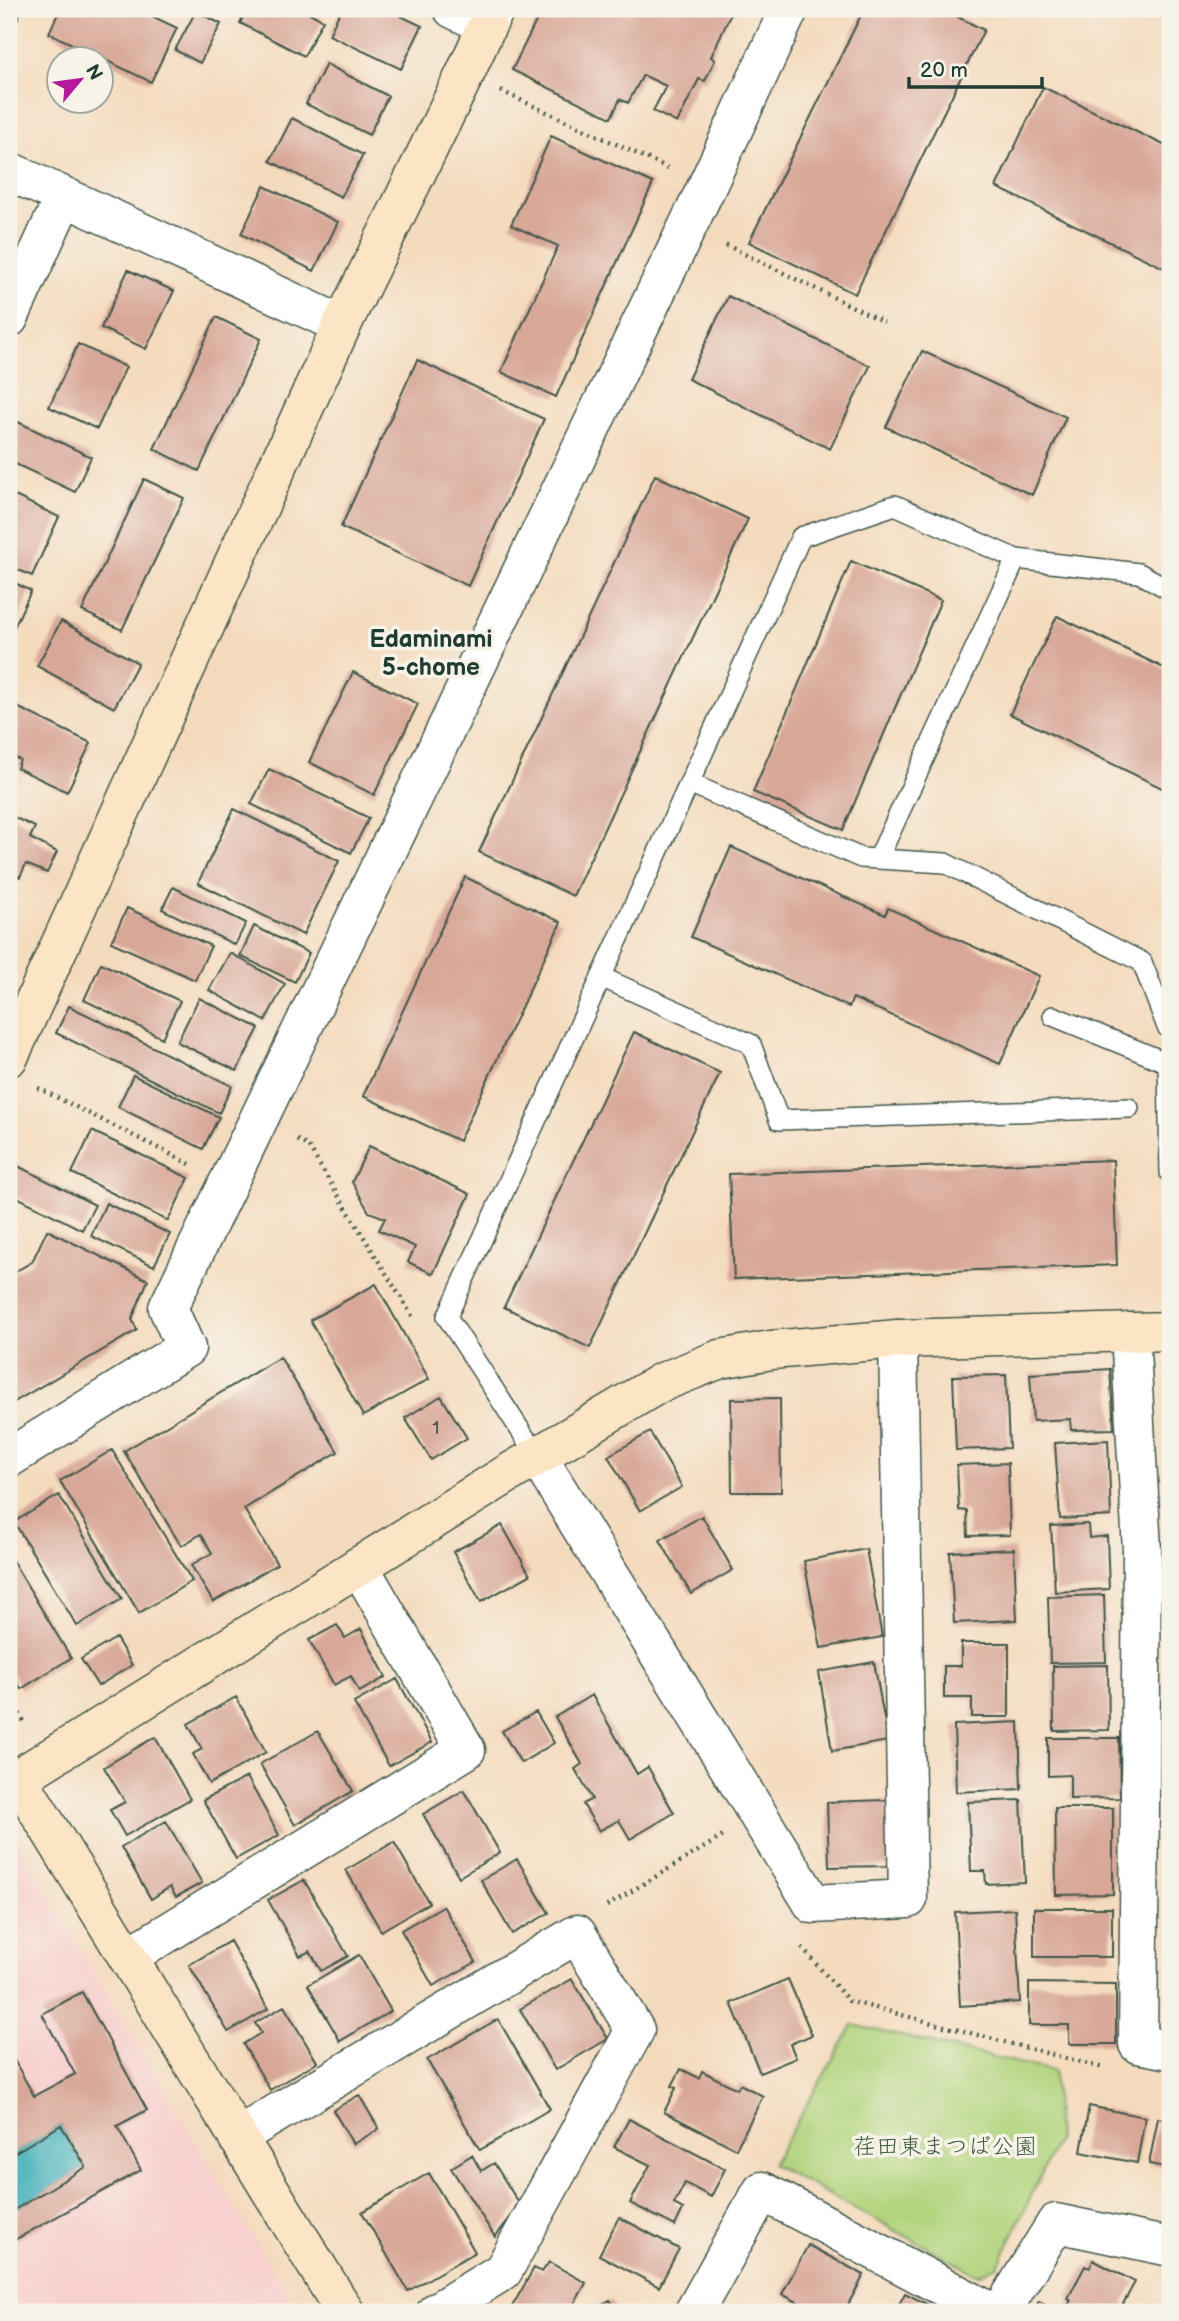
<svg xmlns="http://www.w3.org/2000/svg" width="1179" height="2321" viewBox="0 0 1179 2321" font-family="'Balsamiq Sans','Klee One',sans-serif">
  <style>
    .built { fill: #f7d0cf }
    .green { fill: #b1d47d; stroke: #688858; stroke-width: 2 }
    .water { fill: #40b0bb; stroke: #307678; stroke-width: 2 }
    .building { fill: #d8a798 }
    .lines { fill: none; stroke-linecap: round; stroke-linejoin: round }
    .lane-casing { stroke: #3f5549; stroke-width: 22 }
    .street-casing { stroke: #3f5549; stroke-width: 41 }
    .secondary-casing { stroke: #3f5549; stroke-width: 41 }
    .path { stroke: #3f5549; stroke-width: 4.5; stroke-dasharray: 2 5; stroke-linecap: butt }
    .lane { stroke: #fff; stroke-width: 19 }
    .street { stroke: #fff; stroke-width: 38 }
    .secondary { stroke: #fce5c4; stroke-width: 38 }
    .labels { text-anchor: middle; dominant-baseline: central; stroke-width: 7; stroke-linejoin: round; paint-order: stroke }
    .number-label { font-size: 19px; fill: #4d584d }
    .park-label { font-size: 23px; fill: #3c5b43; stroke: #f7f3e8 }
    .neighbourhood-label { font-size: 24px; font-weight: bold; fill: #1f3d34; stroke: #f7f3e8 }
  </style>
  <rect width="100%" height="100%" fill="#f7f3e8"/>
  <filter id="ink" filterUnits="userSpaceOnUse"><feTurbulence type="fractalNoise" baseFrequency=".0143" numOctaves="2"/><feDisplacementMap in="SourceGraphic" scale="14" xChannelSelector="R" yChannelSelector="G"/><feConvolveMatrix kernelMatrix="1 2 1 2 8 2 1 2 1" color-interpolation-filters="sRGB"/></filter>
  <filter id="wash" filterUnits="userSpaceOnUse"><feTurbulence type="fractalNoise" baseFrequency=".00686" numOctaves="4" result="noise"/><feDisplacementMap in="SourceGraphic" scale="28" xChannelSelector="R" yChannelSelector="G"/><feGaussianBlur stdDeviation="1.57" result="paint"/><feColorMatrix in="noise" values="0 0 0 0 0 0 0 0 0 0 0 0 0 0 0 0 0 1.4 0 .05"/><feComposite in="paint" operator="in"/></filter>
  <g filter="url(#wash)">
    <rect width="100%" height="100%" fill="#f4dbbe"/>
    <!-- built -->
    <path class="built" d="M 9,1830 L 298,2312 L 9,2312 Z"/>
    <!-- green -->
    <path class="green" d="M 853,2025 L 1054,2071 L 1057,2141 L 998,2266 L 978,2275 L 772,2164 Z"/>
    <!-- water -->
    <path class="water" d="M 61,2125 L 86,2167 L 9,2213 L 9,2156 Z"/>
    <g id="blocks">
      <!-- building -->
      <path class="building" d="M 9,9 L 22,9 L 9,38 Z
        M 60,9 L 137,9 L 177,28 L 151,82 L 49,33 Z
        M 247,9 L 302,9 L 323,20 L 304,56 L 240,23 Z
        M 341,9 L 386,9 L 422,26 L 401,69 L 329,35 Z
        M 542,9 L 733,9 L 711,57 L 715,60 L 705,81 L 699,79 L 677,123 L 653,111 L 666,86 L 643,75 L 628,103 L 620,99 L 611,118 L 512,70 Z
        M 864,9 L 942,9 L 984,30 L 855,294 L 749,242 Z
        M 196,11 L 221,24 L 200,63 L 175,50 Z
        M 326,64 L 388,96 L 369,135 L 306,104 Z
        M 1043,87 L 1170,148 L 1170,271 L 996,187 Z
        M 292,118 L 363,155 L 341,197 L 270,161 Z
        M 551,136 L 653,183 L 556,397 L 501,372 L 558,246 L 511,225 Z
        M 264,186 L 338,222 L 314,271 L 241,234 Z
        M 128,270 L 174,291 L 146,349 L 101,328 Z
        M 728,296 L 870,366 L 830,449 L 688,379 Z
        M 216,317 L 261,339 L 199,471 L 154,449 Z
        M 78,344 L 126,367 L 97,429 L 49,407 Z
        M 922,351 L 1066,417 L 1032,495 L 886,427 Z
        M 417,360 L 544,419 L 468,586 L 341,527 Z
        M 16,421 L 91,457 L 75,492 L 9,461 L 9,436 Z
        M 655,475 L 748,519 L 573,896 L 479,852 Z
        M 144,479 L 184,498 L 122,630 L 82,611 Z
        M 15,496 L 59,517 L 32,576 L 9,566 L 9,509 Z
        M 851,561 L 941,600 L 843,830 L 753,792 Z
        M 9,580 L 31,591 L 9,638 Z
        M 1057,616 L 1170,671 L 1170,792 L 1010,714 Z
        M 61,621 L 138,663 L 114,708 L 37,666 Z
        M 353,672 L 418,704 L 374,795 L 309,762 Z
        M 11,704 L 91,743 L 67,792 L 17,768 L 20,760 L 9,755 L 9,708 Z
        M 269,769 L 369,818 L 351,853 L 251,804 Z
        M 234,809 L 339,861 L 303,935 L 198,883 Z
        M 9,815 L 35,827 L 30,838 L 57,852 L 47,873 L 26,864 L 20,877 L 9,872 Z
        M 731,847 L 885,915 L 888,908 L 1039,976 L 1000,1064 L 853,998 L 849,1007 L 691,937 Z
        M 465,877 L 561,922 L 459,1141 L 363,1096 Z
        M 173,887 L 246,923 L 235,945 L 162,909 Z
        M 127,908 L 211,946 L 195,980 L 111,942 Z
        M 254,926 L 309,953 L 295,982 L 240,956 Z
        M 230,953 L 285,984 L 265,1021 L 209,990 Z
        M 101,963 L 180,1001 L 162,1038 L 84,1000 Z
        M 199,998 L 259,1028 L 237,1071 L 177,1042 Z
        M 69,1006 L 232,1086 L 219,1113 L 56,1033 Z
        M 634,1032 L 720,1073 L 590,1348 L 504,1307 Z
        M 133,1075 L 219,1117 L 203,1149 L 118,1107 Z
        M 92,1131 L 189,1178 L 168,1221 L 72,1173 Z
        M 369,1146 L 470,1194 L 433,1274 L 408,1262 L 415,1247 L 379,1230 L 385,1218 L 369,1212 L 352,1182 Z
        M 1113,1160 L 1117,1265 L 734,1279 L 729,1174 Z
        M 10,1162 L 95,1205 L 82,1230 L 9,1193 Z
        M 106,1203 L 170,1234 L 154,1266 L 91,1236 Z
        M 47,1230 L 148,1280 L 132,1319 L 137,1330 L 9,1405 L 9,1275 L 32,1262 Z
        M 376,1284 L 429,1379 L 363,1416 L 310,1320 Z
        M 280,1357 L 338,1452 L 244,1509 L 277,1564 L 213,1602 L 191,1565 L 212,1553 L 201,1534 L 181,1546 L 124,1451 Z
        M 1110,1369 L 1114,1429 L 1071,1430 L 1070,1419 L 1033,1421 L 1030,1374 Z
        M 1006,1375 L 1009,1448 L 956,1450 L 953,1376 Z
        M 441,1396 L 467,1438 L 431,1460 L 405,1418 Z
        M 780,1398 L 781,1492 L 732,1492 L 731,1399 Z
        M 650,1432 L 682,1487 L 640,1511 L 608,1456 Z
        M 1108,1440 L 1111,1516 L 1060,1519 L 1055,1443 Z
        M 112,1450 L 192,1581 L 139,1613 L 60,1481 Z
        M 1008,1463 L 1010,1535 L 968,1536 L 967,1511 L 959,1510 L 957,1465 Z
        M 59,1495 L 122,1599 L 77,1626 L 14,1522 Z
        M 702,1516 L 733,1570 L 691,1594 L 660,1540 Z
        M 1088,1524 L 1089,1538 L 1107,1536 L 1109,1589 L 1055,1592 L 1051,1526 Z
        M 502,1525 L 530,1575 L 481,1602 L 453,1552 Z
        M 866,1549 L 882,1637 L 821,1648 L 804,1561 Z
        M 1014,1549 L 1017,1620 L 954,1623 L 950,1552 Z
        M 9,1555 L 71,1658 L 21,1689 L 9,1667 Z
        M 1104,1595 L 1106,1662 L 1050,1663 L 1048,1597 Z
        M 337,1625 L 345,1638 L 361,1629 L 386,1677 L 359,1692 L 351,1676 L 334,1685 L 309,1640 Z
        M 116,1638 L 132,1665 L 98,1686 L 81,1659 Z
        M 961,1643 L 1009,1643 L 1009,1717 L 972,1717 L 972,1698 L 944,1698 L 944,1666 L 961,1666 Z
        M 874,1662 L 888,1741 L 832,1751 L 819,1672 Z
        M 1108,1665 L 1109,1730 L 1054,1731 L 1053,1666 Z
        M 397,1679 L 432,1742 L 389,1766 L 354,1703 Z
        M 592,1695 L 637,1774 L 648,1767 L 674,1813 L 630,1839 L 619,1820 L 599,1831 L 583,1804 L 592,1799 L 575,1769 L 582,1764 L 555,1717 Z
        M 236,1697 L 266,1752 L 209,1784 L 193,1754 L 202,1749 L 188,1724 Z
        M 536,1712 L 554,1743 L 521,1763 L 502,1731 Z
        M 1019,1722 L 1021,1789 L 956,1792 L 954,1725 Z
        M 318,1731 L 353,1791 L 295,1825 L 260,1764 Z
        M 155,1737 L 190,1799 L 125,1836 L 110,1810 L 125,1802 L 104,1767 Z
        M 1048,1738 L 1119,1738 L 1120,1798 L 1070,1799 L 1070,1775 L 1048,1776 Z
        M 247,1777 L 279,1835 L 236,1859 L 203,1800 Z
        M 464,1790 L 500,1853 L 459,1877 L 423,1814 Z
        M 887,1800 L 889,1866 L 829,1867 L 827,1802 Z
        M 1021,1800 L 1025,1882 L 986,1884 L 985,1871 L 971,1871 L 968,1802 Z
        M 1055,1808 L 1113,1808 L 1113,1894 L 1056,1895 Z
        M 166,1821 L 202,1883 L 176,1897 L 170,1887 L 151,1899 L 121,1847 Z
        M 394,1842 L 429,1903 L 381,1931 L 346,1870 Z
        M 517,1859 L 549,1913 L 512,1934 L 481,1880 Z
        M 304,1880 L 348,1956 L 321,1971 L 310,1951 L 300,1956 L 268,1900 Z
        M 443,1906 L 476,1962 L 433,1986 L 401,1930 Z
        M 1034,1908 L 1112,1908 L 1112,1957 L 1034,1957 Z
        M 1015,1909 L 1020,2002 L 960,2006 L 955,1912 Z
        M 230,1941 L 268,2009 L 228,2032 L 189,1965 Z
        M 359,1955 L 391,2011 L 340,2041 L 308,1985 Z
        M 572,1979 L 608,2039 L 555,2070 L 520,2009 Z
        M 788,1979 L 812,2035 L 790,2044 L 796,2058 L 760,2073 L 731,2003 Z
        M 1029,1983 L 1116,1984 L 1116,2044 L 1069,2044 L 1069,2025 L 1029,2025 Z
        M 82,1992 L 147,2110 L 117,2126 L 141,2170 L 9,2243 L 9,2213 L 86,2167 L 61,2125 L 9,2156 L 9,2051 L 34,2096 L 75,2074 L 42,2014 Z
        M 284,2006 L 317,2062 L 270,2090 L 243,2044 L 261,2033 L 255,2023 Z
        M 498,2019 L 550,2109 L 480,2150 L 427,2060 Z
        M 681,2069 L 699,2078 L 702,2071 L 737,2089 L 740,2084 L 763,2096 L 736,2149 L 664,2112 L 676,2088 L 672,2086 Z
        M 359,2095 L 379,2129 L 353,2144 L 333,2110 Z
        M 1089,2106 L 1145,2117 L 1137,2163 L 1081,2152 Z
        M 1158,2118 L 1170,2120 L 1170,2168 L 1149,2164 Z
        M 629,2119 L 725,2169 L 711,2197 L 685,2183 L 674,2204 L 683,2209 L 675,2226 L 630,2203 L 650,2165 L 614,2147 Z
        M 472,2155 L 481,2171 L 494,2163 L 520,2205 L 495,2237 L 451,2168 Z
        M 429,2173 L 475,2252 L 408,2291 L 362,2212 Z
        M 619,2217 L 679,2249 L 659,2287 L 599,2255 Z
        M 808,2245 L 864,2275 L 844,2312 L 816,2312 L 782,2294 Z
        M 1093,2260 L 1135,2282 L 1123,2304 L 1128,2306 L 1125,2312 L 1070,2312 L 1066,2310 L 1071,2300 L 1068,2298 L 1085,2266 L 1090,2268 Z
        M 549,2262 L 586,2283 L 570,2312 L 509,2312 L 534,2268 L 542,2272 Z
        M 905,2293 L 942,2312 L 895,2312 Z
        M 610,2300 L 618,2312 L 592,2312 Z
        M 1039,2301 L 1060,2312 L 1033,2312 Z"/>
    </g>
  </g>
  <g filter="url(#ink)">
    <use href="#blocks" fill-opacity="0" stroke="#3f5549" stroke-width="2"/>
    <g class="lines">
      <!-- lane casing -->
      <g class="lane-casing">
        <path id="lane" d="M 689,783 L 861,858 L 945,863 L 1142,962 L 1167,1027
          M 878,859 L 1016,559
          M 601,977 L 751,1044 L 779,1120 L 1129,1108
          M 1053,1016 L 1168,1063 L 1170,1173
          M 537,1456 L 447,1317 L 801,537 L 895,505 L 1016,559 L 1139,573 L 1170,590"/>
      </g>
      <!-- street casing -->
      <g class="street-casing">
        <path id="street" d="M 453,9 L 487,25 L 495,9
          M 9,171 L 342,325
          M 9,318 L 64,197
          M 1130,1332 L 1142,1550 L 1138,2044 L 1170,2050
          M 537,1456 L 813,1904 L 908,1899 L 898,1339
          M 9,1458 L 186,1348 L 168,1308 L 707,186 L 789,9
          M 128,1957 L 466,1750 L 359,1566
          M 237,2137 L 577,1934 L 635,2030 L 503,2271 L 436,2312
          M 694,2312 L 762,2191 L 991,2312
          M 1001,2312 L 1056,2223 L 1170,2247"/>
      </g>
      <!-- secondary casing -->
      <g class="secondary-casing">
        <path id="secondary" d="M 9,1057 L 342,325 L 465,74 L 487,25
          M 345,2312 L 18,1778 L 509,1473 L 660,1383 L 720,1359 L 771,1350 L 898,1339 L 1170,1331"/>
      </g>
      <!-- path -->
      <path class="path" d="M 501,91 L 668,168
        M 726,245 L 884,322
        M 38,1088 L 190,1164
        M 297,1140 L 308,1146 L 414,1319
        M 9,1695 L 26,1725
        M 607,1906 L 723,1836
        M 802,1948 L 849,2001 L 1103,2068"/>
      <!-- lane -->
      <use href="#lane" class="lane"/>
      <!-- street -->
      <use href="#street" class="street"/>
      <!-- secondary -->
      <use href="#secondary" class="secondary"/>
    </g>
  </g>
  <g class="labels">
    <!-- number labels -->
    <g class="number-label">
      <text x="436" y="1428">1</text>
    </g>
    <!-- park labels -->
    <g class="park-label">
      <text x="945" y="2147">荏田東まつば公園</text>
    </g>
    <!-- neighbourhood labels -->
    <g class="neighbourhood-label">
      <text x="431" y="639">Edaminami<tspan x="431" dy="28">5-chome</tspan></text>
    </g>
  </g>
  <!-- margin -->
  <rect width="1179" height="2321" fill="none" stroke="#f7f3e8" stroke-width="35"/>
  <!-- north arrow -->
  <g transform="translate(80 80) rotate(61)"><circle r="33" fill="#f7f3e8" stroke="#a1aaa0" stroke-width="2"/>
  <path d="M0-5L12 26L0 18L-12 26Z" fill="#b5179e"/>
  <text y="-10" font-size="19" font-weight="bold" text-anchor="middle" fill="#1f3d34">N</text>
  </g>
  <!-- scale -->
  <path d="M909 77v10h133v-10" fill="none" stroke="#1f3d34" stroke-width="3.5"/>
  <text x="920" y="77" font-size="21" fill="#1f3d34" stroke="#f7f3e8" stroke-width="5" paint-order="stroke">20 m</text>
</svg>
